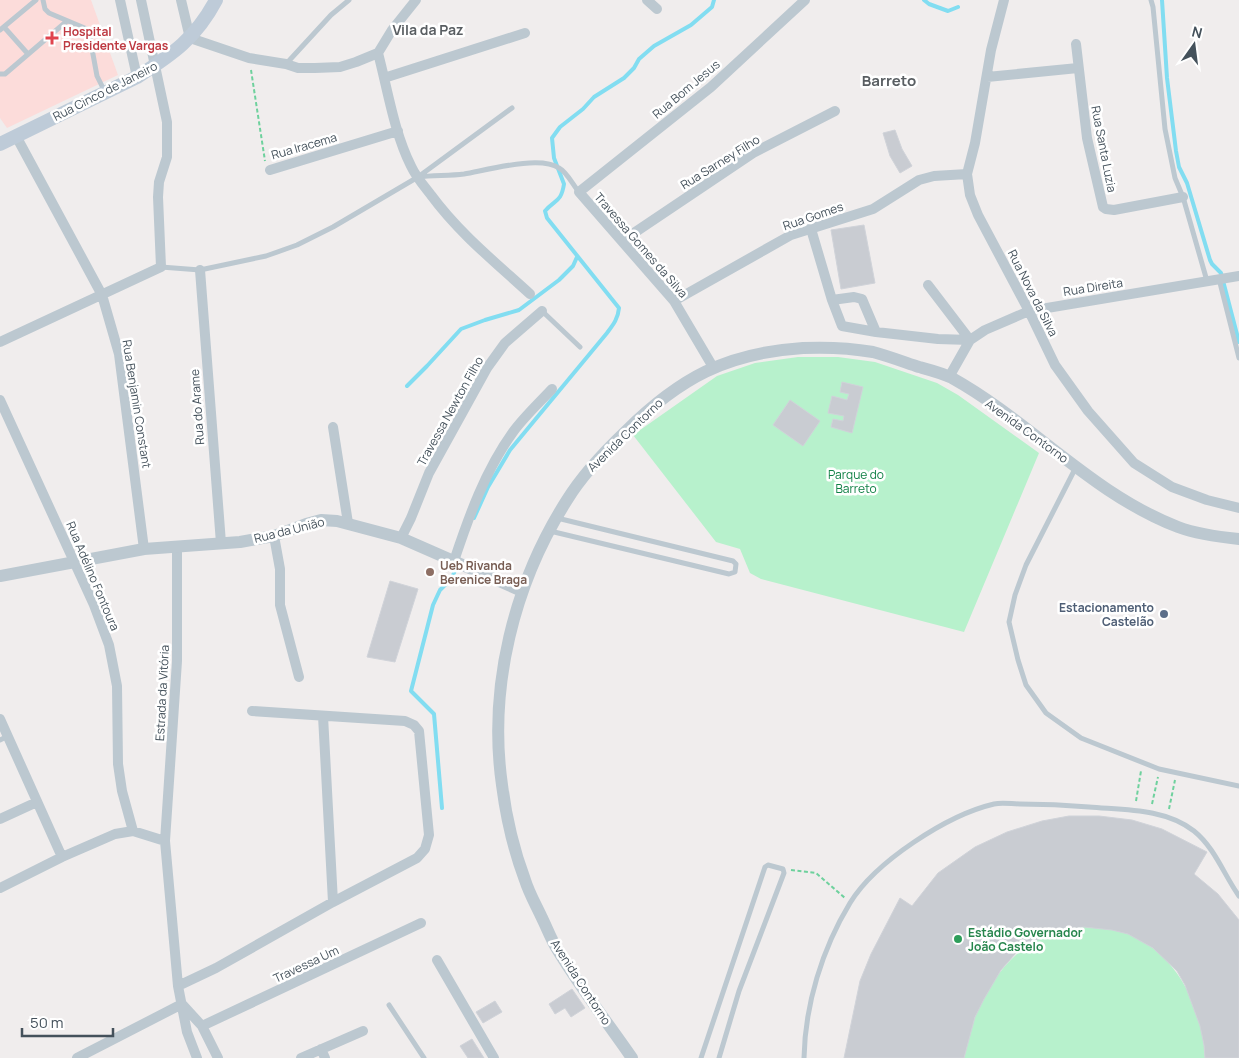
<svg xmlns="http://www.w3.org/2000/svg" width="1239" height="1058" viewBox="0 0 1239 1058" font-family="Manrope,sans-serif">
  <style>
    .medical { fill: #fcdcda }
    .green { fill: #b7f1cc }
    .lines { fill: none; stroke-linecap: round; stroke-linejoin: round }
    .stream { stroke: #82ddf1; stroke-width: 4 }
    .building { fill: #c9ccd2; stroke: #d0d3d9 }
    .path { stroke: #6ed19d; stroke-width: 2; stroke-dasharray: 4 2.5; stroke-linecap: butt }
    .service { stroke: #bcc8d0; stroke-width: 5 }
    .minor { stroke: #bcc8d0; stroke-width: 10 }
    .tertiary { stroke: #bcc8d0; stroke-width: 12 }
    .secondary { stroke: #becbd8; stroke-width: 14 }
    .health-dot { fill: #e0444e; stroke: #fff; stroke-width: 2 }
    .education-dot { fill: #8d6e63; stroke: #fff; stroke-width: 2 }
    .service-dot { fill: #5c6f8a; stroke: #fff; stroke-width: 2 }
    .leisure-dot { fill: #2e9e5b; stroke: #fff; stroke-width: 2 }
    .labels { text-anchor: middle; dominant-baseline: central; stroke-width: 5; stroke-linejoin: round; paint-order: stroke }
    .health-label { font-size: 12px; font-weight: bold; fill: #be3a42; stroke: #fff; text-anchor: start }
    .street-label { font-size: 12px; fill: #44515b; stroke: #fff }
    .park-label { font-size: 12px; fill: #118146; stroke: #fff }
    .education-label { font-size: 12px; font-weight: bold; fill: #785e54; stroke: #fff; text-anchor: start }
    .service-label { font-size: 12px; font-weight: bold; fill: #4e5e75; stroke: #fff; text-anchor: end }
    .leisure-label { font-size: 12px; font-weight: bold; fill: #27864d; stroke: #fff; text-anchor: start }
    .neighbourhood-label { font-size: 14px; font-weight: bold; fill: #595e62; stroke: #fff }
    .quarter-label { font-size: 15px; font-weight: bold; fill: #595e62; stroke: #fff }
  </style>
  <rect width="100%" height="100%" fill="#f0eded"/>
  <!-- medical -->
  <path class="medical" d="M 0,0 L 91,0 L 118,75 L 7,128 L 0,118 Z"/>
  <!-- green -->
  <path class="green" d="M 798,357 L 838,357 L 875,362 L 937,383 L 958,395 L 1039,453 L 964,632 L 761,579 L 750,573 L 740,549 L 716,542 L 633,435 L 717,376 L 755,363 Z
    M 1084,927 C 1098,928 1115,928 1129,934 C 1177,954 1203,1008 1205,1058 L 964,1058 C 967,1045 970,1030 975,1017 C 990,978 1019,941 1061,929 C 1068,927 1076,927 1084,927 Z"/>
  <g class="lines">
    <!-- stream -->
    <path class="stream" d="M 924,0 L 929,4 L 948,11 L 958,7
      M 1162,0 L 1167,78 L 1176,151 L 1179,167 L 1187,183 L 1210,260 L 1212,264 L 1221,273 L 1239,342
      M 407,386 L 427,366 L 461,329 L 485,320 L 519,310 L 559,280 L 573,266 L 577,257
      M 474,518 L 488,487 L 510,450 L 607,333 C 613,325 618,319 619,308 L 547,218 L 545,211 C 555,199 561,203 564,184 L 554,158 L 552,138 L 560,127 L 583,109 L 594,97 L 624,78 L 634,68 L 639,59 L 654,46 L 691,25 L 712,7 L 714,0
      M 442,808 L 434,714 L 411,691 L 433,605 L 440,590 L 452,578 L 457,565"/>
  </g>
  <!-- building -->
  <path class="building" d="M 895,130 L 902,149 L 912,166 L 900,173 L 890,156 L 883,133 Z
    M 864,225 L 875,283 L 841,289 L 831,230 Z
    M 842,382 L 863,387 L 852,433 L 831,427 L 833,419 L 843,421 L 844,416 L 828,413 L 832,396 L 847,400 L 849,394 L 840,392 Z
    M 790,400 L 820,421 L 803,446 L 773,425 Z
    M 390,581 L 418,589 L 395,662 L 367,657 Z
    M 1069,816 L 1099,816 L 1132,820 L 1162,829 L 1207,852 L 1194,874 L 1218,894 L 1239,920 L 1239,1058 L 1205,1058 L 1204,1045 L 1200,1026 L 1185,985 L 1177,971 L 1153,948 L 1128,934 L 1112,930 L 1084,927 L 1061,929 L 1028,944 L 1016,953 L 1001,970 L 984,999 L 975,1017 L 964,1058 L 844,1058 L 860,981 L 871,954 L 900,898 L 912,906 L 938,873 L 975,847 L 1007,832 L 1042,821 Z
    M 572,989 L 585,1008 L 571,1017 L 565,1008 L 555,1014 L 549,1004 Z
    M 495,1001 L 502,1012 L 483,1023 L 476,1012 Z
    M 472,1039 L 484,1058 L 468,1058 L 460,1046 Z"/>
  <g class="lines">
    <!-- path -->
    <path class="path" d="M 251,70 L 265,161
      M 1136,801 L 1141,771
      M 1152,804 L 1158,777
      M 1169,809 L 1175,780
      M 791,870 L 816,873 L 845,898"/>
    <!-- service -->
    <path class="service" d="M 43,0 L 45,9 L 49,13 L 87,29 L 90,38 L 97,76 L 105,92
      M 1151,0 L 1153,7 L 1165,129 L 1175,178 L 1183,197 L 1207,281
      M 4,27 L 28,54
      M 0,30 L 36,0
      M 286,64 L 331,15 L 349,0
      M 0,74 L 5,74 L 67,21
      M 418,177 C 434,175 449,176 464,174 C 487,170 540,155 559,168 C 567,172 573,185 579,192
      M 161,267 L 200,270 L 266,256 L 297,245 L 333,227 L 418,177 L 512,108
      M 1219,279 L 1239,358
      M 542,311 L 580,347
      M 1076,467 L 1026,565 L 1015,595 L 1009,622 L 1018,660 L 1026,685 L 1046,713 L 1081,738 L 1159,769 L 1239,786
      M 550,531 L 729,574 L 735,572 L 736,564 L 733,561 L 557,518
      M 0,740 L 8,736
      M 389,1005 L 424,1058
      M 701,1058 L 765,867 L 768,865 L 783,869 L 784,873 L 739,991 L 719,1058
      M 804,1058 C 805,1005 822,949 850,903 C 875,862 947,815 994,804 C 1002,802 1012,804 1020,804 C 1043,804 1066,805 1089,807 C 1123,810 1165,808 1194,831 C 1215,848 1224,875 1239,896"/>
    <!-- minor -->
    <path class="minor" d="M 120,0 L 137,77
      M 181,0 L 190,38 L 249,58 L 286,64 L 298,68 L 315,68 L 340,67 L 356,62 L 378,53
      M 647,0 L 657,9
      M 1004,0 L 991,50 L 975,143 L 967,174 L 970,195 L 978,215 L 1029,311 L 1055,365 L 1088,411 L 1134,463 L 1172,487 L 1207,500 L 1239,508
      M 1076,44 L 1087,138 L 1103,207 L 1106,209 L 1114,210 L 1183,197
      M 378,53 C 388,91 394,132 411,166 C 416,177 424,186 431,195 C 459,233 495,262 530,294
      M 378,53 L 392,30 L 416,0
      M 987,77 L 1078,68
      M 384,78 L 525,33
      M 16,136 L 102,295 L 119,354 L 144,549
      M 270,170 L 398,131
      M 811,229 L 832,300 L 842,326 L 876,332 L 938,339 L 970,340
      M 622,241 L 753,153 L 835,111
      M 200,270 L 221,543
      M 928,285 L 970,340
      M 832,300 L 854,297 L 862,299 L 876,332
      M 674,301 L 791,235 L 873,209 L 919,180 L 934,176 L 967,174
      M 0,342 L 161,267 L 158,197 L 159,182 L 167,157 L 167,122 L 141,0
      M 713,367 L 674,301 L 579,192 L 711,87 L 805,0
      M 949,377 L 970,340 L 985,330 L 1029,311 L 1239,276
      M 0,400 L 94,605 L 109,645 L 117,686 L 118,764 L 122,791 L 133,831
      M 333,427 L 348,523
      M 274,536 L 280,569 L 280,605 L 299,677
      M 401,538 L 411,518 L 429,473 L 487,368 L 505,343 L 542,311
      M 177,547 L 177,661 L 165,841 L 178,986 L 187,1032 L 197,1058
      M 454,561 C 469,516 485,471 513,432 C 524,417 539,403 552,389
      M 252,711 L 405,721 L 414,725 L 419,731 L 429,835 L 425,849 L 417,858 L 333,902
      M 0,719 L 62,857
      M 0,819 L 37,802
      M 0,888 L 62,857 L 115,834 L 133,831 L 165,841
      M 437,960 L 494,1058
      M 178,986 L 216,968 L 333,902 L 323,716
      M 182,1004 L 202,1026 L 218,1058
      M 202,1026 L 421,923
      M 321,1049 L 325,1058
      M 77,1058 L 182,1004
      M 301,1058 L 363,1031"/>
    <!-- tertiary -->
    <path class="tertiary" d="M 0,576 L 144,549 L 240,542 L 274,536 L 306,524 L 321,520 L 337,521 L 401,538 L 522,591
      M 632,1058 C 607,1022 580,987 557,949 C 551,939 547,928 542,918 C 536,905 529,893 525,880 C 514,851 506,816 502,785 C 488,687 514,583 567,500 C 583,474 604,452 626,431 C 680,378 726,353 803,348 C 826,347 850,348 873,352 C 888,356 904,362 919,367 C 930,370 942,373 952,378 C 1031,422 1092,494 1178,527 C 1197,534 1219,537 1239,539"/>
    <!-- secondary -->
    <path class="secondary" d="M 0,144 L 137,77 C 173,54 196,38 216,0"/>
  </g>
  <!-- markers -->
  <path class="health-dot" d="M49.5 30.5h5v5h5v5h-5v5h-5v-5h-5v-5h5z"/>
  <circle class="education-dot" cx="430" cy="572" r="5"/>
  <circle class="service-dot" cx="1164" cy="614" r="5"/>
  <circle class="leisure-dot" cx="958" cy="939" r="5"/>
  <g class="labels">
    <!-- health labels -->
    <g class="health-label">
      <text x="63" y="31">Hospital<tspan x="63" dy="14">Presidente Vargas</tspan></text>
    </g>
    <!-- street labels -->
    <g class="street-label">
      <text transform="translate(686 89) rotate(-40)">Rua Bom Jesus</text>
      <text transform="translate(105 91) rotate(-27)">Rua Cinco de Janeiro</text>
      <text transform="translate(304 146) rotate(-16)">Rua Iracema</text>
      <text transform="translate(1104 149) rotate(79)">Rua Santa Luzia</text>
      <text transform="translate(720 162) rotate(-32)">Rua Sarney Filho</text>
      <text transform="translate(813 216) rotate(-19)">Rua Gomes</text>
      <text transform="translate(641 245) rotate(49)">Travessa Gomes da Silva</text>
      <text transform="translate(1093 287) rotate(-9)">Rua Direita</text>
      <text transform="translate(1033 293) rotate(63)">Rua Nova da Silva</text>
      <text transform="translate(137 404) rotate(81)">Rua Benjamin Constant</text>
      <text transform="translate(197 407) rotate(-94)">Rua do Arame</text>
      <text transform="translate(450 411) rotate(-61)">Travessa Newton Filho</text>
      <text transform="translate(1027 431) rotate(36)">Avenida Contorno</text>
      <text transform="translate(625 435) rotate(-44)">Avenida Contorno</text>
      <text transform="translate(289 530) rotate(-14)">Rua da União</text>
      <text transform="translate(93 576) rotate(67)">Rua Adélino Fontoura</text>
      <text transform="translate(162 693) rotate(-87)">Estrada da Vitória</text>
      <text transform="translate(306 964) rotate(-25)">Travessa Um</text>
      <text transform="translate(581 982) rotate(57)">Avenida Contorno</text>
    </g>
    <!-- park labels -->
    <g class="park-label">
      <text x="856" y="474">Parque do<tspan x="856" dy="14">Barreto</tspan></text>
    </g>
    <!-- education labels -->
    <g class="education-label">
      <text x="440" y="565">Ueb Rivanda<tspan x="440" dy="14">Berenice Braga</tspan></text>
    </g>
    <!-- service labels -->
    <g class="service-label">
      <text x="1154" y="607">Estacionamento<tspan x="1154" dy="14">Castelão</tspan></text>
    </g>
    <!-- leisure labels -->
    <g class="leisure-label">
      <text x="968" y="932">Estádio Governador<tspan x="968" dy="14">João Castelo</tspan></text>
    </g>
    <!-- neighbourhood labels -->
    <g class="neighbourhood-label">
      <text x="428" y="29">Vila da Paz</text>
    </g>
    <!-- quarter labels -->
    <g class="quarter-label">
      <text x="889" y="80">Barreto</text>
    </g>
  </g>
  <!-- north arrow -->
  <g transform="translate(1194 45) rotate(14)" stroke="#ffffff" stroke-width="4" paint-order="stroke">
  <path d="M0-4L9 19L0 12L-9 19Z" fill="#44515b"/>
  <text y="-8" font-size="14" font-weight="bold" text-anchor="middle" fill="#44515b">N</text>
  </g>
  <!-- scale -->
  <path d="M22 1028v8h91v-8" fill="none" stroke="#44515b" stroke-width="2.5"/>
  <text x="30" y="1028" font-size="15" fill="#44515b" stroke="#ffffff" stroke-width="4" paint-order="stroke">50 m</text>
</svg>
